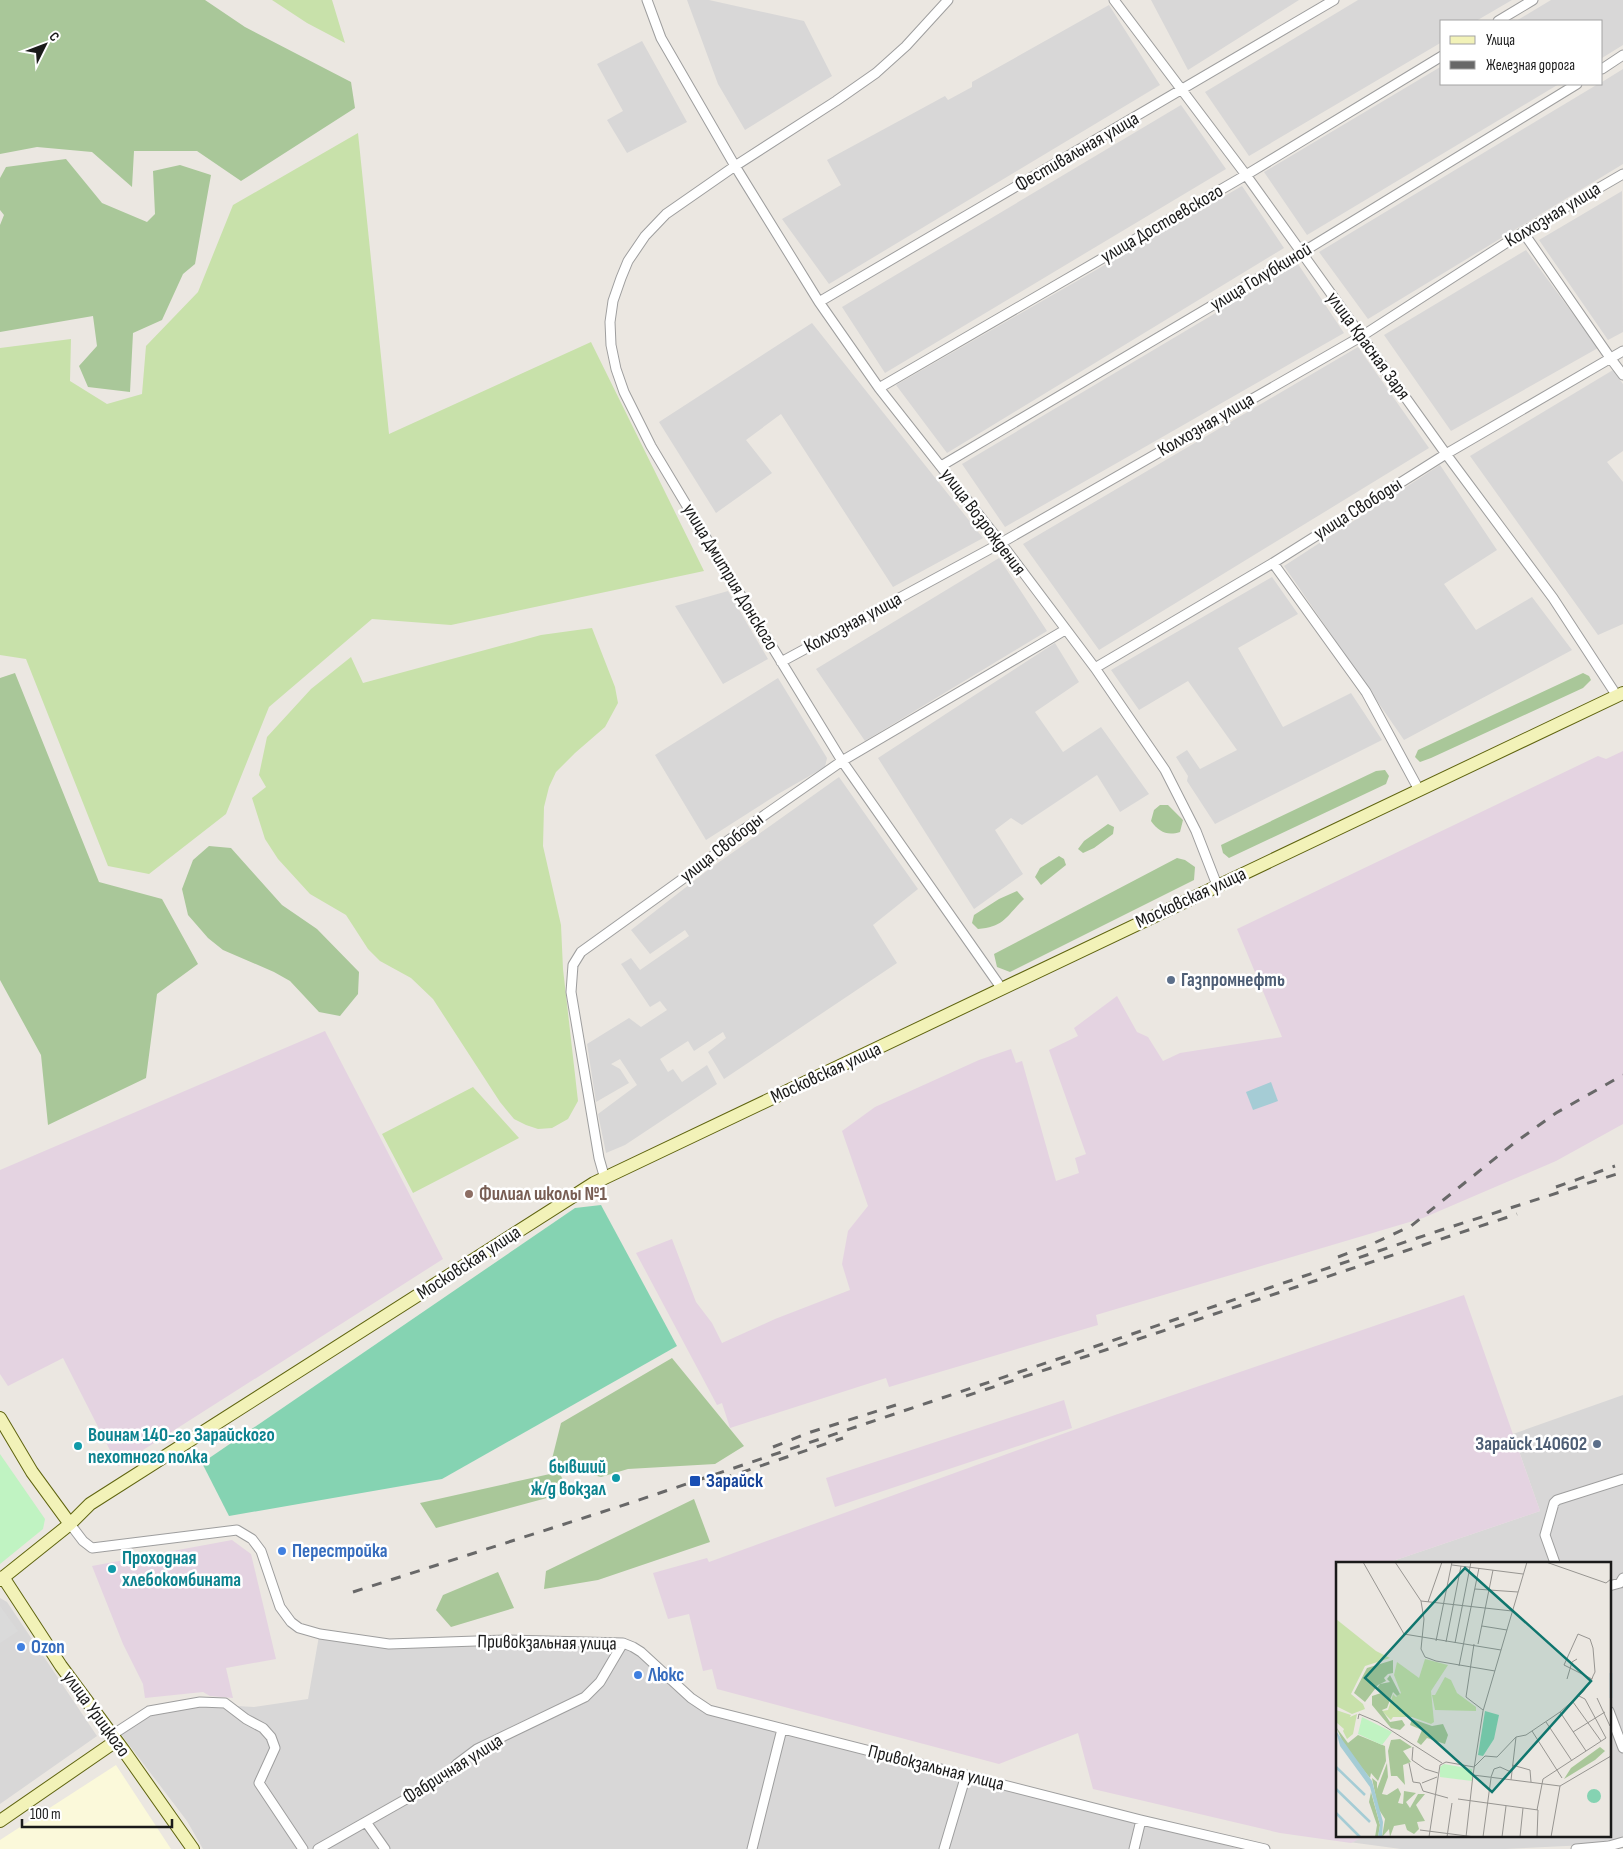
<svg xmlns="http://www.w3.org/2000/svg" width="1623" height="1849" viewBox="0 0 1623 1849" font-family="'Sofia Sans Condensed',sans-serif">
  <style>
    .residential { fill: #d8d7d7 }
    .industrial { fill: #e4d3e1 }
    .education { fill: #fbf9da }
    .grass { fill: #c8e1aa }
    .forest { fill: #a9c799 }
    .park { fill: #c0f3c2 }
    .pitch { fill: #85d3b2 }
    .parking { fill: #dadada }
    .water { fill: #a5ccd5 }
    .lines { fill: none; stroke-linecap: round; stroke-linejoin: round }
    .street-casing { stroke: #9e9e9e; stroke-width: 11 }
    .secondary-casing { stroke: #5f640f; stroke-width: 14 }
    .street { stroke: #fff; stroke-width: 9 }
    .secondary { stroke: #f2f2b8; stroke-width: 12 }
    .rail { stroke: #686868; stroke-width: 3; stroke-dasharray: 10 10; stroke-linecap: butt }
    .service-dot { fill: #5c6f8a; stroke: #fff; stroke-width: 2 }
    .education-dot { fill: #8d6e63; stroke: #fff; stroke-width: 2 }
    .culture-dot { fill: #0f9aa8; stroke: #fff; stroke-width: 2 }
    .transit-dot { fill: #1a4fb4; stroke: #fff; stroke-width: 2 }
    .shop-dot { fill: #3f7fe0; stroke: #fff; stroke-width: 2 }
    .labels { text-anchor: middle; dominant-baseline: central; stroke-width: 5; stroke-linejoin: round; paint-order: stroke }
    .street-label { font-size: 19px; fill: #1a1a1a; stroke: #fff }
    .service-label { font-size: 19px; font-weight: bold; fill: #4e5e75; stroke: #fff; text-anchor: start }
    .education-label { font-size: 19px; font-weight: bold; fill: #785e54; stroke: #fff; text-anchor: start }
    .culture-label { font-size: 19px; font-weight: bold; fill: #0d838f; stroke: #fff; text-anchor: start }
    .transit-label { font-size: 19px; font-weight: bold; fill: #164399; stroke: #fff; text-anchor: start }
    .shop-label { font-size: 19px; font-weight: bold; fill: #366cbe; stroke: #fff; text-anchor: start }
    .inset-river { fill: none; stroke: #a5ccd5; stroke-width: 2.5 }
    .inset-road { fill: none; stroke: #979591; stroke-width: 1 }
    .view { fill: #0f766e; fill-opacity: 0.15; stroke: #0f766e; stroke-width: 2.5 }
    .inset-edge { fill: none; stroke: #1a1a1a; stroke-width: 2.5 }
  </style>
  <rect width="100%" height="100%" fill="#ebe7e1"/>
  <!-- residential -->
  <path class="residential" d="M 687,0 L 709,0 L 804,21 L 832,76 L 745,130 L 718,84 Z
    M 1151,0 L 1299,0 L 1188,70 Z
    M 1358,0 L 1512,0 L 1476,21 L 1442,21 L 1442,42 L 1249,156 L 1205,92 Z
    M 1551,0 L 1623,0 L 1623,45 L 1602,58 L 1602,21 L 1516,21 Z
    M 1109,5 L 1160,85 L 829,284 L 782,219 L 841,185 L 827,160 L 945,96 L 948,100 L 972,87 L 972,82 Z
    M 642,41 L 687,122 L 627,153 L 607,120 L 623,111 L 597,64 Z
    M 1442,66 L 1442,84 L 1559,84 L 1307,235 L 1264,172 Z
    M 1623,69 L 1623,164 L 1368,319 L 1319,252 L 1598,84 L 1602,84 L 1602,82 Z
    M 1181,105 L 1226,169 L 885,373 L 842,307 Z
    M 1242,186 L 1284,248 L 947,453 L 896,385 Z
    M 1622,191 L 1623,332 L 1608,340 L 1539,240 Z
    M 1526,250 L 1598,348 L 1451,431 L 1384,335 Z
    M 1298,264 L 1344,333 L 1005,527 L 962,464 Z
    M 812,323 L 983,538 L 893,587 L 781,414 L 746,440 L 772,473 L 716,513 L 659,422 Z
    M 1358,347 L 1429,448 L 1099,650 L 1023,544 Z
    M 1613,370 L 1623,384 L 1623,451 L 1607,462 L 1623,482 L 1623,624 L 1598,635 L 1470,456 Z
    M 1440,465 L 1497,550 L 1444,584 L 1449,591 L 1476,630 L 1532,597 L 1572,650 L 1404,740 L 1284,566 Z
    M 999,558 L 1047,631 L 865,741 L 816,669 Z
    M 1272,577 L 1298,614 L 1238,648 L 1283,727 L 1351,693 L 1382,740 L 1215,824 L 1187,781 L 1188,776 L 1176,757 L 1187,750 L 1200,769 L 1237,750 L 1188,681 L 1139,710 L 1111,670 Z
    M 728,591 L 768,659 L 723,684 L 675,606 Z
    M 1055,643 L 1079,682 L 1035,712 L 1063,752 L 1101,727 L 1149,794 L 1120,812 L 1097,775 L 1022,825 L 1011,818 L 995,830 L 1023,874 L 974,909 L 878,758 Z
    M 778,678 L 827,758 L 825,767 L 778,794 L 706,840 L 655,755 Z
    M 839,777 L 918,889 L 873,925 L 897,963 L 724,1079 L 708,1052 L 726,1038 L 723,1032 L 694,1051 L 688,1041 L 660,1059 L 668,1072 L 673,1069 L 682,1082 L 707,1065 L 717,1084 L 625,1145 L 606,1153 L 598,1114 L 637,1085 L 620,1059 L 611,1064 L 620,1069 L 629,1083 L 596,1102 L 587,1044 L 629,1018 L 641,1027 L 667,1010 L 660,1001 L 650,1007 L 621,964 L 631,958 L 640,970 L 689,936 L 685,930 L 650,954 L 631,930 L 708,870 Z
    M 1623,1395 L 1623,1840 L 1608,1844 L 1505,1849 L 1401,1849 L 1349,1842 L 1366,1835 L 1609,1835 L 1609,1563 L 1387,1563 L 1540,1511 L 1513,1434 Z
    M 0,1598 L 7,1602 L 97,1736 L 0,1804 Z
    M 319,1636 L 388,1647 L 621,1645 L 632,1648 L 690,1700 L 899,1761 L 1240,1849 L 203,1849 L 187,1821 L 120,1733 L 151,1713 L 201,1704 L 254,1707 L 308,1699 Z"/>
  <!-- industrial -->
  <path class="industrial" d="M 1623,751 L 1623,1124 L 1556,1161 L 1423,1218 L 1096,1315 L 1098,1325 L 889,1387 L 886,1378 L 730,1428 L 722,1403 L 717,1405 L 636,1253 L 672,1239 L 696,1302 L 712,1323 L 722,1343 L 775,1319 L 850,1290 L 842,1264 L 848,1231 L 868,1206 L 842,1131 L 875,1107 L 979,1060 L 1011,1049 L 1016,1063 L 1022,1061 L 1056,1181 L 1079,1173 L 1075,1158 L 1086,1154 L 1049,1050 L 1078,1036 L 1074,1028 L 1117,996 L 1137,1032 L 1148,1037 L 1163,1061 L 1180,1053 L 1282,1037 L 1237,929 L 1598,756 L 1606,759 Z
    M 325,1031 L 443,1259 L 118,1466 L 63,1358 L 8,1386 L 0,1374 L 0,1170 Z
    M 1464,1295 L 1540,1511 L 1387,1563 L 1337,1563 L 1337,1580 L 1335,1581 L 1337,1585 L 1337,1835 L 1368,1835 L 1351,1843 L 1280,1833 L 1093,1789 L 1078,1733 L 999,1764 L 717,1689 L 712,1669 L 703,1671 L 689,1614 L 668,1619 L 653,1573 L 707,1558 L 709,1562 L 1115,1415 Z
    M 1064,1400 L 1072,1428 L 835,1507 L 826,1478 Z
    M 232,1540 L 251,1554 L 276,1659 L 226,1668 L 233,1698 L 210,1696 L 203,1692 L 145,1698 L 143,1684 L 123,1644 L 92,1566 Z"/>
  <!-- education -->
  <path class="education" d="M 116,1765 L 171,1849 L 0,1849 L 0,1840 Z"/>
  <!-- grass -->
  <path class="grass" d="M 272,0 L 332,0 L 345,43 L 307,23 Z
    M 358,133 L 389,434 L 591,342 L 704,571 L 451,625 L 372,619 L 269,707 L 226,814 L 149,874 L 108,866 L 26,659 L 0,655 L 0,348 L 71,339 L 70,381 L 107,404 L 142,394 L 146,346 L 198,292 L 233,205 Z
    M 592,628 L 615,687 L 618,703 L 605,727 L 575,753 L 556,772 L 549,787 L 544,807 L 543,846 L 561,925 L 563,969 L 578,1101 L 568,1119 L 552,1128 L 538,1129 L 526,1125 L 514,1119 L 500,1102 L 433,999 L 411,978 L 380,961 L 368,949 L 346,915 L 310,894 L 278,859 L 265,839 L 252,798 L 266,787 L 259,775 L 267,737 L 311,689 L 351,657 L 363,683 L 541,635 Z
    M 473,1087 L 519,1138 L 413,1193 L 382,1134 Z"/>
  <!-- forest -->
  <path class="forest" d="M 0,0 L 205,0 L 245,27 L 351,82 L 355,108 L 241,181 L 197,151 L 134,151 L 132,187 L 92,152 L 37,147 L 0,154 Z
    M 66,159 L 102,203 L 147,222 L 155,214 L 153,171 L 180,165 L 211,175 L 195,264 L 183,274 L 162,320 L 133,333 L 130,392 L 88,387 L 79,366 L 97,346 L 93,316 L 0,332 L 0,225 L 4,215 L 0,210 L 0,178 L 6,167 Z
    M 15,673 L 99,882 L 162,899 L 198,964 L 157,994 L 146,1078 L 48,1125 L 41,1055 L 0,980 L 0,678 Z
    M 1583,673 L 1589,676 L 1591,680 L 1583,688 L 1431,758 L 1420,762 L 1415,757 L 1418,750 Z
    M 1385,770 L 1389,776 L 1386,784 L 1229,858 L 1223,853 L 1221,845 L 1376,771 Z
    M 1160,805 L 1168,805 L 1183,820 L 1180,832 C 1167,836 1159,832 1151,821 L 1154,810 Z
    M 1108,824 L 1114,827 L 1113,834 L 1094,848 L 1083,853 L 1078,849 L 1084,841 Z
    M 209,846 L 231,848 L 282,905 L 317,929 L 359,972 L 358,994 L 340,1016 L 319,1012 L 290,981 L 274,972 L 223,950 L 208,938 L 188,915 L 182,889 L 193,860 Z
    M 1059,856 L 1064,859 L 1066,865 L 1041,885 L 1035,877 L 1040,868 Z
    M 1177,858 L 1185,860 L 1195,867 L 1194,880 L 1010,972 L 997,967 L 994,954 Z
    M 1017,891 L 1024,899 C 1007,915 1005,927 978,929 L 972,923 L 974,915 L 999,899 Z
    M 672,1358 L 744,1446 L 715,1464 L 628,1469 L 601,1477 L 574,1470 L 552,1459 L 561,1423 Z
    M 559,1472 L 569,1492 L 436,1528 L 420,1503 Z
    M 694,1499 L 710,1542 L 598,1580 L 544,1589 L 546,1571 Z
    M 498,1572 L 514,1608 L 451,1627 L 436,1610 L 443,1595 Z"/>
  <!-- park -->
  <path class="park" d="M 0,1454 L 45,1519 L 43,1529 L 0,1564 Z"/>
  <!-- pitch -->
  <path class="pitch" d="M 601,1205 L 677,1346 L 442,1479 L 229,1516 L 202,1463 L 575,1208 Z"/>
  <!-- parking -->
  <path class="parking" d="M 0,1606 L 18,1631 L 0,1643 Z"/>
  <!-- water -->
  <path class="water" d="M 1271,1082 L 1278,1101 L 1253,1110 L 1246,1092 Z"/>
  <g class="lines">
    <!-- street casing -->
    <g class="street-casing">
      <path id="street" d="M 647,0 L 661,38 L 735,166 L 819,302 L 879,388 L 1001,543 L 1095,668 L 1165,770 L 1196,831 L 1217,885
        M 948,0 L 906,46 L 876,73 L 836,101 L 735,166 L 666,214 L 645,236 L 628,261 L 621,278 L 613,301 L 610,322 L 611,345 L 616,369 L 624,392 L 651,446 L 732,581 L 842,761 L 1002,989
        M 1114,0 L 1246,175 L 1446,454 L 1553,598 L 1617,696
        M 1498,21 L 1533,0
        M 1602,69 L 1623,55
        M 1523,232 L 1611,359 L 1623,375
        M 819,302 L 1334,0
        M 879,388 L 1246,175 L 1442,56
        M 941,466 L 1301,253 L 1577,84
        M 1273,563 L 1366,692 L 1419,790
        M 781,662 L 1001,543 L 1362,336 L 1523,232 L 1623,174
        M 1095,668 L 1273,563 L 1446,454 L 1623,351
        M 605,1179 L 599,1158 L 571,992 L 573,965 L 581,952 L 709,860 L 726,842 L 842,761 L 1065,630
        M 70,1524 L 83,1541 L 92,1548 L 237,1530 L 252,1539 L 261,1551 L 280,1607 L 291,1622 L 299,1628 L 320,1634 L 389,1644 L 505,1640 L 623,1643 L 633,1647 L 641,1652 L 691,1698 L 709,1710 L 1141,1820 L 1265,1849
        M 1555,1563 L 1545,1535 L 1554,1503 L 1557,1500 L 1623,1479
        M 1609,1586 L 1620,1583 L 1623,1578
        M 1609,1711 L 1623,1748
        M 112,1735 L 149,1711 L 200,1702 L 225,1703 L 246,1719 L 263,1728 L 271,1737 L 275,1748 L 259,1783 L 303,1849
        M 366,1822 L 385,1849
        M 318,1849 L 445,1777 L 457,1764 L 477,1749 L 585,1697 L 600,1682 L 623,1643
        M 752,1849 L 782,1729
        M 944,1849 L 966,1775
        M 1134,1849 L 1141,1820
        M 1576,1849 L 1609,1846 L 1623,1842"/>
    </g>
    <!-- secondary casing -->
    <g class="secondary-casing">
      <path id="secondary" d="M 0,1418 L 32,1472 L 70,1524
        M 3,1577 L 61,1666 L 124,1751 L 193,1849
        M 0,1580 L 70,1524 L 90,1504 L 594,1183 L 1623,693
        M 0,1821 L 116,1741"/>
    </g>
    <!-- street -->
    <use href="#street" class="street"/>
    <!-- secondary -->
    <use href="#secondary" class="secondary"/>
    <!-- rail -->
    <path class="rail" d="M 1556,1187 L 1615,1166
      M 1338,1257 L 1372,1244 L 1411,1226 L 1513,1144 L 1556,1113 L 1623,1075
      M 966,1396 L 1517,1214
      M 773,1447 L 808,1433 L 896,1405
      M 722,1479 L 843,1438
      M 353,1592 L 630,1503 L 1441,1230 L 1623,1172"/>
  </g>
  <!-- markers -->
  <g class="service-dot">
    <circle cx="1171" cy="980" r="5"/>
    <circle cx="1597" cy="1444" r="5"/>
  </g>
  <circle class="education-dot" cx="469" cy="1194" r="5"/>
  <g class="culture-dot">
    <circle cx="78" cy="1446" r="5"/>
    <circle cx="616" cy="1478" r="5"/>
    <circle cx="112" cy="1569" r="5"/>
  </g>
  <rect class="transit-dot" x="689" y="1475" width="12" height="12" rx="2.5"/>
  <g class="shop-dot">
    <circle cx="282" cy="1551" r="5"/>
    <circle cx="21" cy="1647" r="5"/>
    <circle cx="638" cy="1675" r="5"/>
  </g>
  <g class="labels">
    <!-- street labels -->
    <g class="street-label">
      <text transform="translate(1077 152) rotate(-30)">Фестивальная улица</text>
      <text transform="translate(1553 215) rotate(-31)">Колхозная улица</text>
      <text transform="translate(1162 224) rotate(-30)">улица Достоевского</text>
      <text transform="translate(1261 277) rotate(-31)">улица Голубкиной</text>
      <text transform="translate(1368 346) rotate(54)">улица Красная Заря</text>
      <text transform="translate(1206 425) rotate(-30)">Колхозная улица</text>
      <text transform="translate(1358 509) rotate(-32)">улица Свободы</text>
      <text transform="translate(983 522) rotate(53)">улица Возрождения</text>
      <text transform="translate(730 577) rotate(59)">улица Дмитрия Донского</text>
      <text transform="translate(853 623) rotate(-28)">Колхозная улица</text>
      <text transform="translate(722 848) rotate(-38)">улица Свободы</text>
      <text transform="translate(1191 898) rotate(-25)">Московская улица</text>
      <text transform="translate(826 1073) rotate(-25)">Московская улица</text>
      <text transform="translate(469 1263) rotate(-33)">Московская улица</text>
      <text transform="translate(547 1643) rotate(1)">Привокзальная улица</text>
      <text transform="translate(96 1714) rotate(54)">улица Урицкого</text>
      <text transform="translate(936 1768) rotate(14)">Привокзальная улица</text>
      <text transform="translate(453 1769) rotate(-32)">Фабричная улица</text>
    </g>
    <!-- service labels -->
    <g class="service-label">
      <text x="1181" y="980">Газпромнефть</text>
      <text x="1587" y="1444" text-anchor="end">Зарайск 140602</text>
    </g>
    <!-- education labels -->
    <g class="education-label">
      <text x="479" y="1194">Филиал школы №1</text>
    </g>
    <!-- culture labels -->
    <g class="culture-label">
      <text x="88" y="1435">Воинам 140-го Зарайского<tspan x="88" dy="22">пехотного полка</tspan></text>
      <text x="606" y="1467" text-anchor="end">бывший<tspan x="606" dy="22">ж/д вокзал</tspan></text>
      <text x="122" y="1558">Проходная<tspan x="122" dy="22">хлебокомбината</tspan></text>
    </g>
    <!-- transit labels -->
    <g class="transit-label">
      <text x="706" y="1481">Зарайск</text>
    </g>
    <!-- shop labels -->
    <g class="shop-label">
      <text x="292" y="1551">Перестройка</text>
      <text x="31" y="1647">Ozon</text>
      <text x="648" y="1675">Люкс</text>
    </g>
  </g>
  <!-- overview -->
  <g transform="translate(1336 1562)">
    <rect width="275" height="275" fill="#ebe7e1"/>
    <path d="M 0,57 L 40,89 L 54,96 L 29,104 L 15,132 L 27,142 L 29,147 L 16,152 L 0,144 ZM 89,97 L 112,103 L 95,129 L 98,160 L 95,162 L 76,155 L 57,155 L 55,158 L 46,149 L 52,148 L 57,132 L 60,135 L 65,131 L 58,113 L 61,100 L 83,116 ZM 109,115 L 115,118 L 121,131 L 140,145 L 140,149 L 99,148 L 96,133 L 99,133 ZM 0,148 L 15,153 L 8,167 L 0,160 ZM 21,152 L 17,172 L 11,177 L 7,169 L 14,155 Z" fill="#c8e1aa"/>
    <path d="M 57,98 L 57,111 L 52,112 L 48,116 L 50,119 L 42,123 L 29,140 L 18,131 L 31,106 ZM 54,113 L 64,132 L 61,134 L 57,130 L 51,146 L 46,148 L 54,160 L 66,158 L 69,163 L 64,168 L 55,166 L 36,143 L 36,134 L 45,131 L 41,126 L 44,122 L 54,120 L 51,117 ZM 76,157 L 96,164 L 107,162 L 112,173 L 109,182 L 91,176 L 85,183 L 81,180 L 86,168 L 74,163 ZM 0,165 L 12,181 L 22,173 L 49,184 L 50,199 L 42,219 L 35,211 L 34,216 L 9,185 ZM 64,177 L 76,185 L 67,189 L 75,200 L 67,203 L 69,223 L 61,214 L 55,214 L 52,189 L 55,178 ZM 264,185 L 269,189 L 259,198 L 228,217 L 235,206 ZM 51,201 L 52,215 L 46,232 L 51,233 L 62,226 L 65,232 L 62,241 L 67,242 L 68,229 L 80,231 L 70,240 L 74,246 L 82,232 L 89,232 L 80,243 L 89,259 L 81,260 L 83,267 L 78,272 L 71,268 L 69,262 L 58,264 L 54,275 L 53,267 L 46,275 L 49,257 L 42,246 L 36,216 L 41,220 L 41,227 ZM 35,230 L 44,263 L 42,275 L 39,275 L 41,263 L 33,240 Z" fill="#a9c799"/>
    <path d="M 26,155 L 56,170 L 46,183 L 22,172 ZM 108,202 L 136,207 L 136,219 L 104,215 L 104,205 Z" fill="#c0f3c2"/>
    <path d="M 149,149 L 163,153 L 158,177 L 147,194 L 142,193 ZM251 234a7 7 0 1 1 14 0a7 7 0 1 1-14 0Z" fill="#85d3b2"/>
    <path d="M 0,169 L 36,219 L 47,260 L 46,275 L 42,275 L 44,263 L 34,225 L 4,184 Z" fill="#a5ccd5"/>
    <path class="inset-river" d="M 275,111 L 275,136M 0,205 L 29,233M 0,227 L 34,260M 0,251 L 24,275"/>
    <path class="inset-road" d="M 27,0 L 68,72 L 165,88M 59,0 L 85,39 L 88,57 L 85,87 L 89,95 L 100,99 L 159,109M 191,0 L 147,149 L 137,213 L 224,224M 210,0 L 270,21 L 275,17M 116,3 L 187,12M 139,27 L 182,30M 85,39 L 176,49M 92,40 L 106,0M 146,64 L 171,68M 100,79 L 116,0M 110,80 L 125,4M 119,81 L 135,0M 138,82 L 130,135 L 147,148M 142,82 L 157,8M 123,104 L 143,6M 231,117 L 236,100 L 241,97M 261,136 L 274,164M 237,140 L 265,179M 224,150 L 250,189M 22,157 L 23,152 L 42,160 L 106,201M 210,160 L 236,199M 196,169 L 226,216M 237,170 L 269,150M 77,185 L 76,198 L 89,207 L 102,211M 73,201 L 77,220 L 84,221 L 87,229 L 112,236M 176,203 L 194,208 L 195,220M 138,205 L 149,194 L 161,195 L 180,175 L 190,173 L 224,150 L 247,130 L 254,120 L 256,117 L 257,114 L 259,110 L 257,86 L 254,77 L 242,72 L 228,103 L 256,117M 155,215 L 158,207 L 164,205 L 175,210M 175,218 L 180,175M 86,221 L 101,215M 224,224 L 275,194M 122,237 L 202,248 L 201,275M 201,248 L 207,217 L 270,176 L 249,137 L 243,134M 84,268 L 139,275M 93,275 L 104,203 L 110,200 L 138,205M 111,275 L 116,241M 130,275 L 137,213M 147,275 L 155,216M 166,275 L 170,244M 184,275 L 187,246M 215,275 L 224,224"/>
    <path class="view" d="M 129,6 L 255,119 L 156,230 L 29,116 Z"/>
    <rect width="275" height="275" class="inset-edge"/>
  </g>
  <!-- legend -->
  <rect x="1440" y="20" width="162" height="65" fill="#ffffff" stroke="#a3a3a3"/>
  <rect x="1450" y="36" width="25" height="8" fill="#f2f2b8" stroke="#a3a3a3"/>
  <text x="1486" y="45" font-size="15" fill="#1a1a1a">Улица</text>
  <rect x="1450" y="61" width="25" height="8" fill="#686868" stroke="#a3a3a3"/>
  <text x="1486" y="70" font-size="15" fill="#1a1a1a">Железная дорога</text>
  <!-- north arrow -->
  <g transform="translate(45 45) rotate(48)" stroke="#ffffff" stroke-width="4" paint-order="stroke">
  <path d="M0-4L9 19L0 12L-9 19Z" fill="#1a1a1a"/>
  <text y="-8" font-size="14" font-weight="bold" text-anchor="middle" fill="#1a1a1a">С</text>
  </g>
  <!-- scale -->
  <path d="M22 1819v8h150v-8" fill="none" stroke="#1a1a1a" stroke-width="2.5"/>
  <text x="30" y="1819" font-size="15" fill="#1a1a1a" stroke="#ffffff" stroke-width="4" paint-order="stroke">100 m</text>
</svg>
